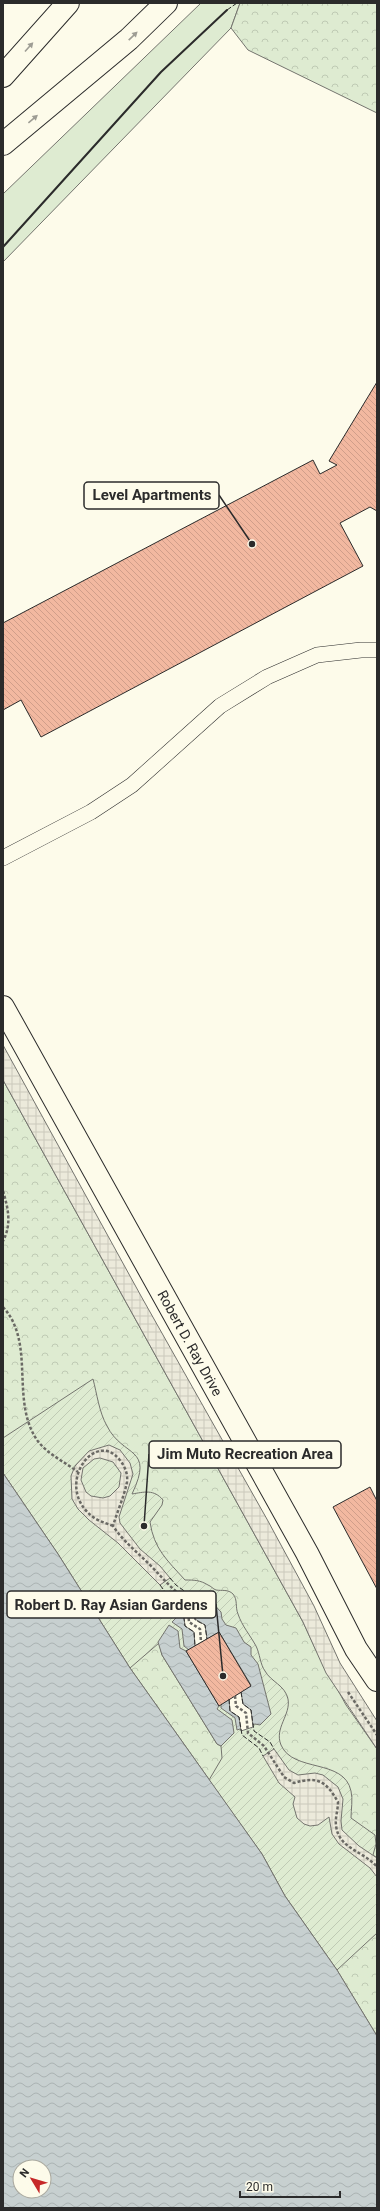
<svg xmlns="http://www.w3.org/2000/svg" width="380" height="2211" viewBox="0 0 380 2211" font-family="Roboto,sans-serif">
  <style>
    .grass { fill: #deebd1; stroke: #74746e }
    .forest { fill: url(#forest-crowns); stroke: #74746e }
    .garden { fill: url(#garden-furrows); stroke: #74746e }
    .plaza { fill: url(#plaza-grid); stroke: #74746e; fill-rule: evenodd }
    .water { fill: url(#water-waves); stroke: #74746e; fill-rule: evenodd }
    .pier { fill: #fdfbea; stroke: #74746e }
    .building { fill: url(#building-back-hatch); stroke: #2b2b2b }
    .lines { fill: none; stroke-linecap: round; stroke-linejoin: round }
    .service-casing { stroke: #2b2b2b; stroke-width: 16 }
    .minor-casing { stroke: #2b2b2b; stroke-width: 24 }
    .motorway-casing { stroke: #2b2b2b; stroke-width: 24 }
    .path { stroke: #6a6964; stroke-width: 2.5; stroke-dasharray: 3 2; stroke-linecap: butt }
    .service { stroke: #fdfbea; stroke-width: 15 }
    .minor { stroke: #fdfbea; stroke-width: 22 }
    .motorway { stroke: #fdfbea; stroke-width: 22 }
    .fence { stroke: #2b2b2b; stroke-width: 1; stroke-dasharray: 5 2; stroke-linecap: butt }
    .wall { stroke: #2b2b2b; stroke-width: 2 }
    .oneway { fill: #9e9d94 }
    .labels { text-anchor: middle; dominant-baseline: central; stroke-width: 3; stroke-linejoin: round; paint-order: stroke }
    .street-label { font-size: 14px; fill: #2b2b2b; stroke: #fdfbea }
    .leader { fill: none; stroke: #2b2b2b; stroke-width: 1.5 }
    .callout-dot { fill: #2b2b2b; stroke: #fdfbea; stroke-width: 1.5 }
    .callout { fill: #fdfbea; stroke: #2b2b2b; stroke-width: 1.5 }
    .callout-label { font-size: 15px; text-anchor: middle; font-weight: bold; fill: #2b2b2b }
  </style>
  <defs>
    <pattern id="forest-crowns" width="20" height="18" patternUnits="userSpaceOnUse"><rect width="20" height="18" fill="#deebd1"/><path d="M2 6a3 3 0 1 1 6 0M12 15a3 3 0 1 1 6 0" fill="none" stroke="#bfcab4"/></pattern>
    <pattern id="garden-furrows" width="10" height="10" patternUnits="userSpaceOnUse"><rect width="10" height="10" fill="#deebd1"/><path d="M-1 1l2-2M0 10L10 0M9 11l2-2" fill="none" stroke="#bfcab4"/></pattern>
    <pattern id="plaza-grid" width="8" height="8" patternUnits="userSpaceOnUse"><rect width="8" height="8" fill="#eceadb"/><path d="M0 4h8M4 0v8" fill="none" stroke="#cbc9bc"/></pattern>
    <pattern id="water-waves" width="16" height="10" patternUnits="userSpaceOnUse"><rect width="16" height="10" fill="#c7d0d0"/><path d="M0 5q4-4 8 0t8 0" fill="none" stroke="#abb3b3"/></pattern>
    <pattern id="building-back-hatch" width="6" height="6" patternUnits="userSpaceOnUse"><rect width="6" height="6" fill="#f2b8a0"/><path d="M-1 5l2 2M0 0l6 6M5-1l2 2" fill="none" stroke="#d09e8a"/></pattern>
  </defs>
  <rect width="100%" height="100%" fill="#fdfbea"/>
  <!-- grass -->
  <path class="grass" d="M 201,3 L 240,3 L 231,28 L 3,262 L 3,194 Z"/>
  <!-- forest -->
  <path class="forest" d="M 240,3 L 377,3 L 377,113 L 248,50 L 231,28 Z
    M 3,1080 L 303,1622 L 315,1648 L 346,1705 L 377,1749 L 377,2036 L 337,1970 L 285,1896 L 262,1854 L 130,1668 L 58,1554 L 3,1473 Z"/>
  <!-- garden -->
  <path class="garden" d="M 93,1379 C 97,1394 99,1412 107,1426 C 123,1458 155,1446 132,1494 C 144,1492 154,1489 163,1500 L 162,1505 L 150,1522 C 154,1549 167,1560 185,1580 C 194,1580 200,1580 208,1585 C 211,1586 213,1589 216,1590 C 222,1591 228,1589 233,1594 C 238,1600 235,1607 238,1614 C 242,1626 250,1635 256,1646 C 260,1654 260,1664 265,1671 C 271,1682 285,1685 288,1699 C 291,1715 274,1728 281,1745 C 293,1773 344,1758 351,1791 C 353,1799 351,1810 351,1818 L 375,1835 L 376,1844 L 373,1855 L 377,1858 L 377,1933 L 337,1970 L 285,1896 L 262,1854 L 209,1780 L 222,1758 L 221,1746 L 217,1744 L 162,1655 L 159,1643 L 130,1668 L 58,1554 L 3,1473 L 3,1438 Z"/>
  <!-- plaza -->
  <path class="plaza" d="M 3,1045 L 141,1296 L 268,1521 L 314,1606 L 340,1663 L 377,1721 L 377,1749 L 326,1673 L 303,1622 L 3,1080 Z
    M 109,1445 L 120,1450 L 130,1463 L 133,1474 L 119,1517 L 120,1523 L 140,1549 L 160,1566 L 170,1578 L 160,1585 L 118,1543 L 89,1520 L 78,1509 L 72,1499 L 71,1476 L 75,1466 L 89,1451 ZM 100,1458 L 113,1462 L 121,1473 L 119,1487 L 110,1496 L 103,1498 L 91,1496 L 86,1492 L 81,1480 L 83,1468 L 94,1459 Z
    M 274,1749 L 289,1770 L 298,1775 L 315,1773 L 323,1775 L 338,1787 L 343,1799 L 341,1821 L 342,1830 L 359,1846 L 377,1858 L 377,1877 L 370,1868 L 339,1844 L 332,1834 L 329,1817 L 318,1825 L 310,1826 L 304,1824 L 297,1818 L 293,1804 L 295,1797 L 279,1783 L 263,1756 Z"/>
  <!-- water -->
  <path class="water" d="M 3,1473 L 58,1554 L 130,1668 L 262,1854 L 285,1896 L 337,1970 L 377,2036 L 377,2208 L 3,2208 ZM 20,2167 L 44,2167 L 44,2191 L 20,2191 Z
    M 207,1597 L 221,1612 L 222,1619 L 226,1625 L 236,1628 L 244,1642 L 251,1647 L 251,1655 L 258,1664 L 271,1714 L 260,1725 L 255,1724 L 237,1730 L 235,1718 L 221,1708 L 221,1704 L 251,1685 L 219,1632 L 189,1650 L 184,1646 L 182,1629 L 172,1622 L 182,1612 Z
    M 169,1625 L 178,1631 L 180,1648 L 186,1651 L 219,1706 L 217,1709 L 232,1720 L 234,1733 L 221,1746 L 217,1744 L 162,1655 L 158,1642 Z"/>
  <!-- pier -->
  <path class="pier" d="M 194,1601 L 195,1619 L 205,1625 L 207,1639 L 195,1646 L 194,1632 L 185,1626 L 183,1609 Z
    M 241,1692 L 243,1704 L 251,1710 L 253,1727 L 241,1731 L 239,1717 L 230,1711 L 229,1699 Z"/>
  <!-- building -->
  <path class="building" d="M 377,382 L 377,511 L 370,507 L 340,523 L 363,566 L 41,737 L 21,700 L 3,710 L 3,623 L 313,460 L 320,474 L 337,465 L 329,461 Z
    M 370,1487 L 377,1501 L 377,1589 L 333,1507 Z
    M 219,1632 L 251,1686 L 219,1706 L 186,1651 Z"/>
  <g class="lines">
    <!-- service casing -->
    <g class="service-casing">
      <path id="service" d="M 3,858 L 91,812 L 132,785 L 220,706 L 267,677 L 317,655 L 361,650 L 377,650"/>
    </g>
    <!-- minor casing -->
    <g class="minor-casing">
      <path id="minor" d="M 3,1007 L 307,1553 L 356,1649 L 377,1680"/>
    </g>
    <!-- motorway casing -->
    <g class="motorway-casing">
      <path id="motorway" d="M 3,76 L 68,3
        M 3,144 L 129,39 L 166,3"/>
    </g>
    <!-- path -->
    <path class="path" d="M 3,1191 C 8,1208 12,1224 3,1241
      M 3,1307 C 36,1343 10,1400 37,1440 C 47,1454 65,1462 78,1472
      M 113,1526 C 106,1523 98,1521 93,1517 C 53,1487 94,1429 119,1459 C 125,1466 128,1474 127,1482 C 124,1497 117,1512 113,1526 C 123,1541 136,1551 149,1564 C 162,1577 172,1590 187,1600 L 189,1622 L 200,1629 L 201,1642
      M 348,1692 L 377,1735
      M 235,1696 L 236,1706 L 246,1713 L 248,1733 L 264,1746 L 284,1777 L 294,1783 C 318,1776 326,1781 338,1802 C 338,1810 335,1818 336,1825 C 338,1849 364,1851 377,1867"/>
    <!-- service -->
    <use href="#service" class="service"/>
    <!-- minor -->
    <use href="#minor" class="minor"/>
    <!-- motorway -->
    <use href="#motorway" class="motorway"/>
    <!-- fence -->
    <path class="fence" d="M 227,10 L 237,3
      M 170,1578 L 176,1585 L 194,1598 L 195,1620 L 205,1625 L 207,1639
      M 160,1585 L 166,1593 L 182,1604 L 185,1626 L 194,1632 L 195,1646
      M 241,1692 L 243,1704 L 251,1710 L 254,1731 L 270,1742 L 274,1749
      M 229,1699 L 230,1711 L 239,1717 L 242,1735 L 259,1748 L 263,1756"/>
    <!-- wall -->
    <path class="wall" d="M 3,247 L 161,72 L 227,10"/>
  </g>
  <!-- one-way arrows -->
  <defs><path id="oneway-solid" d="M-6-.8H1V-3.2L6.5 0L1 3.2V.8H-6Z"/></defs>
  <g class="oneway">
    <use href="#oneway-solid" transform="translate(133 36) rotate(-44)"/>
    <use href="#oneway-solid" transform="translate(29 47) rotate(-48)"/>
    <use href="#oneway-solid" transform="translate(33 119) rotate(-40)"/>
  </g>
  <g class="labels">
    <!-- street labels -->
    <g class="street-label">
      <text transform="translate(190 1343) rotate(61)">Robert D. Ray Drive</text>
    </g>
  </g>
  <!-- callouts -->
  <path class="leader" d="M252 544L219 495M144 1526L149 1454M223 1676L216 1604"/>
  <g class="callout-dot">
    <circle cx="252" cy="544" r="4"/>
    <circle cx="144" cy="1526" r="4"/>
    <circle cx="223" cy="1676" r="4"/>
  </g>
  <g class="callout">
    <rect x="84" y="482" width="135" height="27" rx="4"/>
    <rect x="149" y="1441" width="192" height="27" rx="4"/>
    <rect x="7" y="1591" width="209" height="27" rx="4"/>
  </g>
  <g class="callout-label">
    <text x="152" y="500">Level Apartments</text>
    <text x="245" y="1459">Jim Muto Recreation Area</text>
    <text x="111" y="1610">Robert D. Ray Asian Gardens</text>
  </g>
  <!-- border -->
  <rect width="380" height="2211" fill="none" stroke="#2b2b2b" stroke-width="8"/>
  <!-- north arrow -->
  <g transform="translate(32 2179) rotate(308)"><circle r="19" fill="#fdfbea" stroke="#a9a89e"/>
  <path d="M0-3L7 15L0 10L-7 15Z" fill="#c62828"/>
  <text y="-6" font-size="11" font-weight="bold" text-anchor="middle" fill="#2b2b2b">N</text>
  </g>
  <!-- scale -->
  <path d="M240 2191v6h100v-6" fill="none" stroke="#2b2b2b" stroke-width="2"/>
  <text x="246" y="2191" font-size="12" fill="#2b2b2b" stroke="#fdfbea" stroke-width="3" paint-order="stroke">20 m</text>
</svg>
